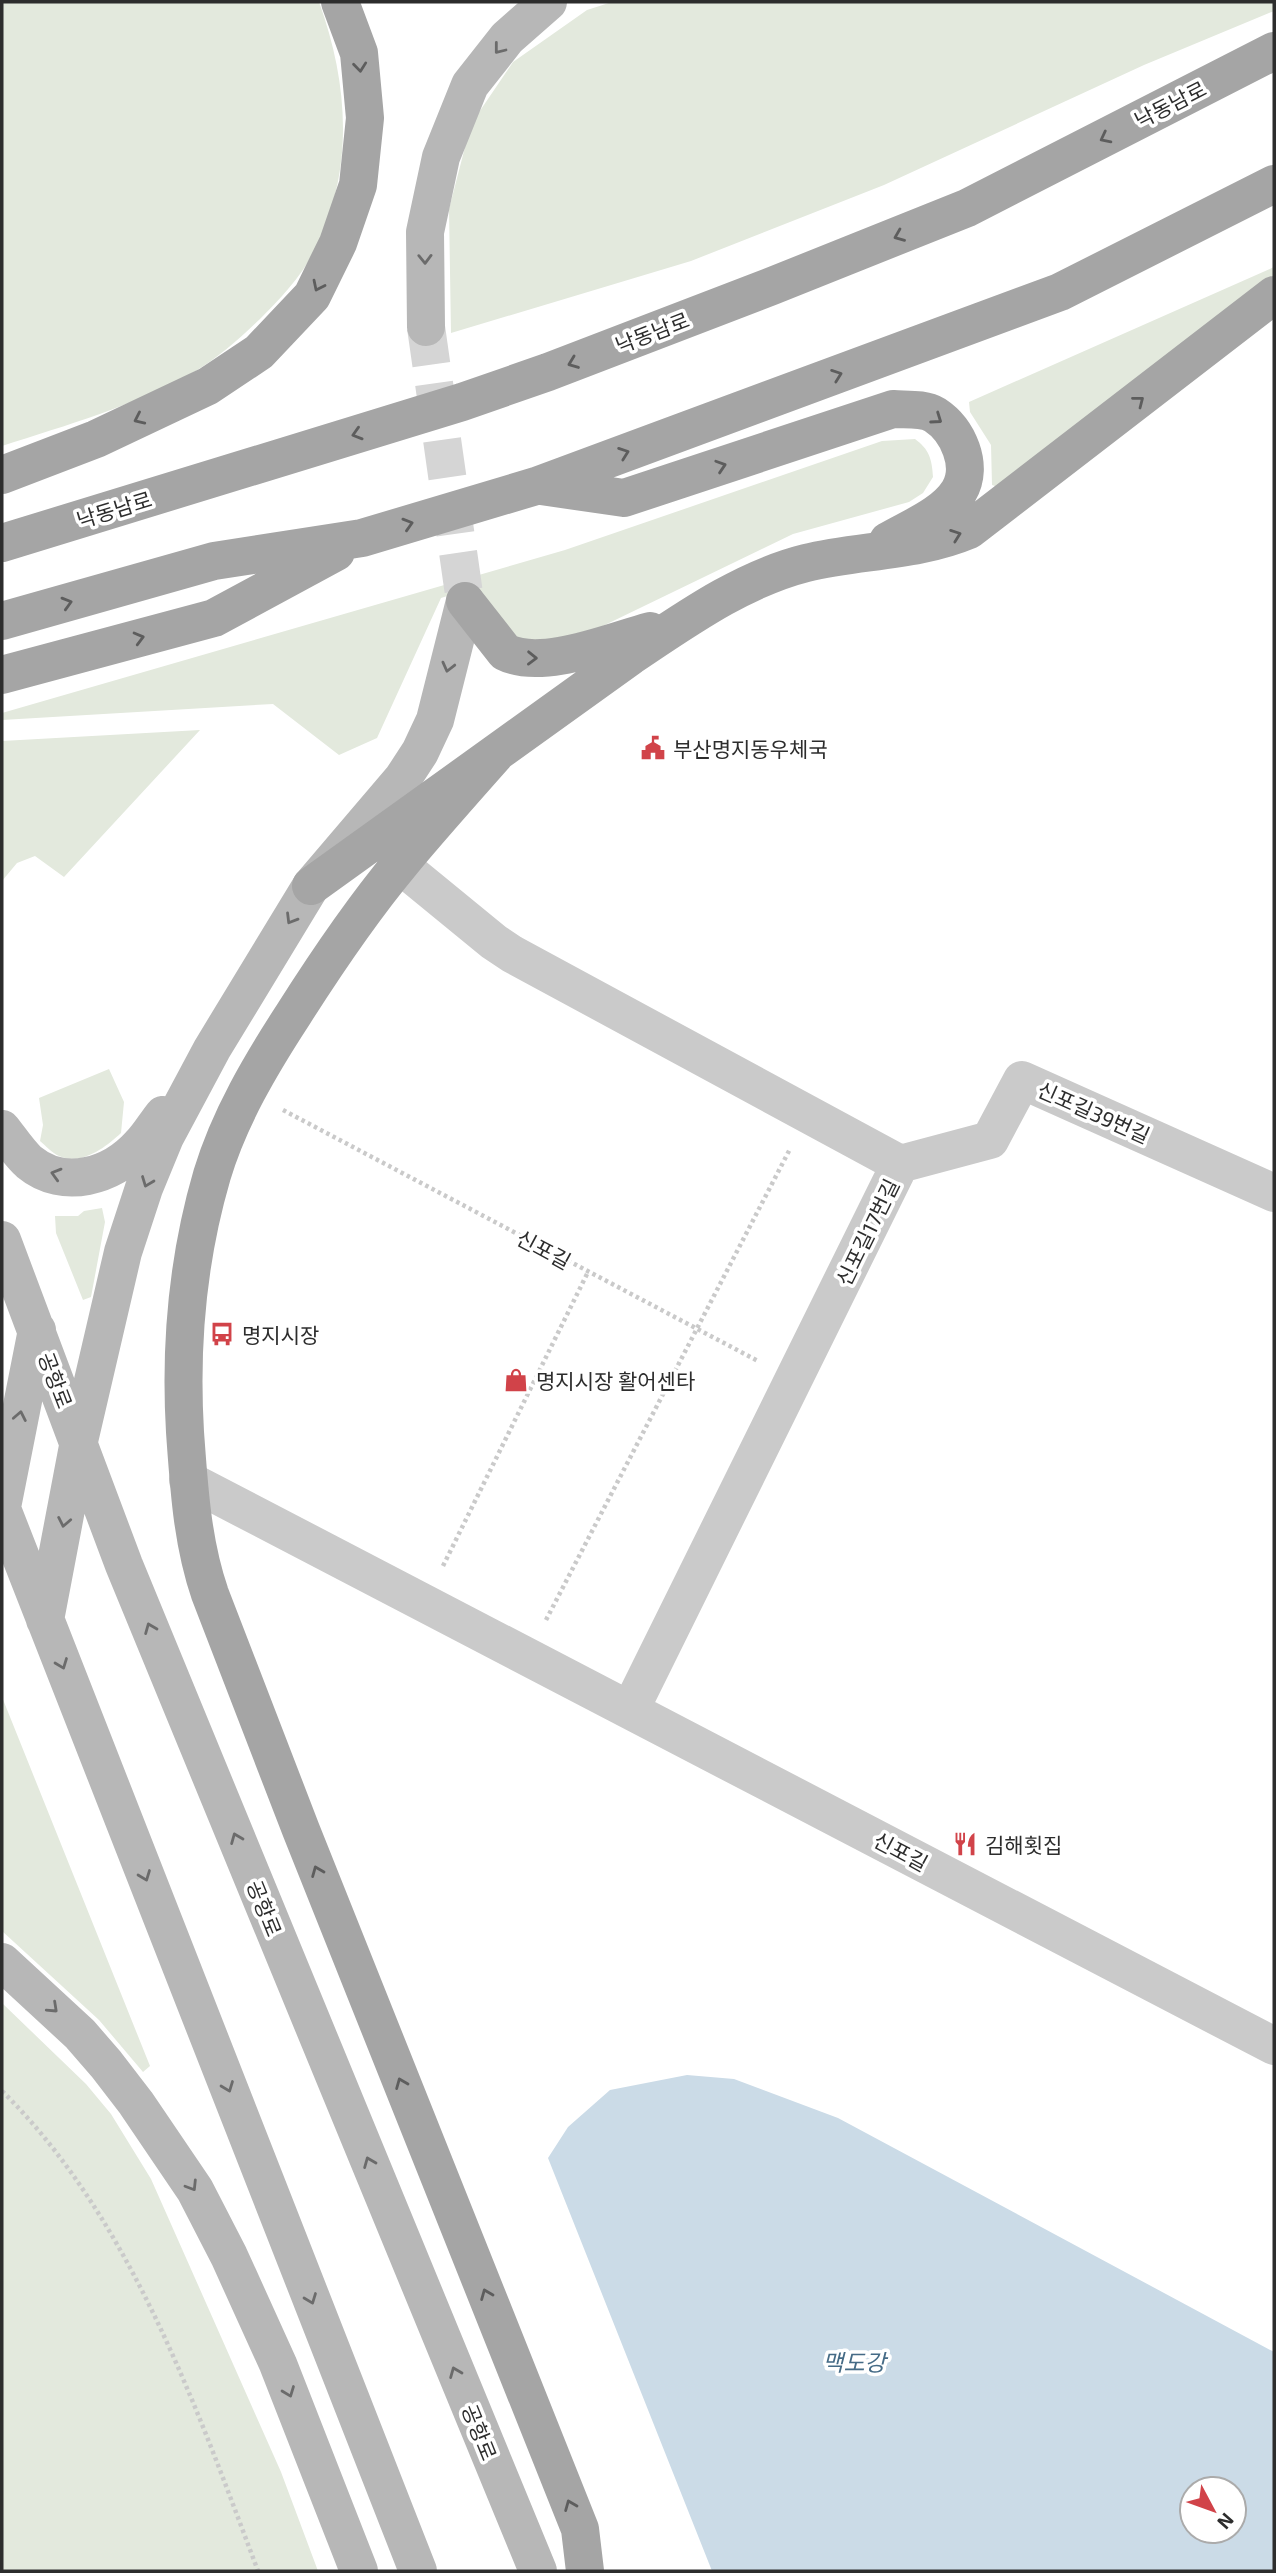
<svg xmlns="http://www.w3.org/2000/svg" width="1276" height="2573" viewBox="0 0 1276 2573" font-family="'Exo 2','Noto Sans KR',sans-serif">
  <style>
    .green { fill: #e3e9dd }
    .water { fill: #cbdbe7; fill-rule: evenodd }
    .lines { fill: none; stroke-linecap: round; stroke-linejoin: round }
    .secondary-tunnel { stroke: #d5d5d5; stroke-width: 38; stroke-dasharray: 38 19; stroke-linecap: butt }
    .path { stroke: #cacaca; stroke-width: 4.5; stroke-dasharray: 3.5 3.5; stroke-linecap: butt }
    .street { stroke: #cacaca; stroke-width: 38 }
    .secondary { stroke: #b7b7b7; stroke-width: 38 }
    .primary { stroke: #a5a5a5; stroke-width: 38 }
    .oneway { stroke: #6b6b6b }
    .oneway2 { stroke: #5d5d5d }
    .labels { text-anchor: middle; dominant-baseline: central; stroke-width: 7; stroke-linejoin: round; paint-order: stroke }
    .street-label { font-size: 21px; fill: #2d2d2d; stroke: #fff }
    .poi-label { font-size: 21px; fill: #2d2d2d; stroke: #fff; text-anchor: start }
    .water-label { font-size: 23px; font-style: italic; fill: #456b86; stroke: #fff }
  </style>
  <rect width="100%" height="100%" fill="#fff"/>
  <!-- green -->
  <path class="green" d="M 2,2 L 319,2 C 349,85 355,172 313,253 C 301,277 279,300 260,319 C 240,338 218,358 194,372 C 134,406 67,425 2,446 Z
    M 612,2 L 1274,2 L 1274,11 L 1144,65 L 884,185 L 691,261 L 451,333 L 449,209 L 471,124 L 513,62 L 587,10 Z
    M 1274,267 L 1274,279 L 1004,489 L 992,485 L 991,445 L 970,412 L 969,402 Z
    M 915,439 C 929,449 932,459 933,477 L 923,493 L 909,502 L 793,534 L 578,638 L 511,645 L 475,587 L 441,598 L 377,738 L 339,755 L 273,704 L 2,720 L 2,713 L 565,550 L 882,441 Z
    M 200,730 L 64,877 L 35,856 L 17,863 L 2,881 L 2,741 Z
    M 109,1069 L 124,1102 L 121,1133 C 106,1147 82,1166 59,1156 C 52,1153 46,1146 40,1141 L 43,1125 L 39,1098 Z
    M 102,1208 L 105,1222 L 91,1297 L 83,1300 L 56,1233 L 55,1216 L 78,1216 L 84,1211 Z
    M 2,1697 L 150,2066 L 143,2072 L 99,2020 L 2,1931 Z
    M 2,2003 L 86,2084 L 111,2114 L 151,2179 L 281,2472 L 318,2571 L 2,2571 Z"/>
  <!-- water -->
  <path class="water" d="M 687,2075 L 734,2079 L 838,2118 L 1274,2352 L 1274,2571 L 712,2571 L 548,2158 L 568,2127 L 610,2090 ZM 1192,2489 L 1234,2489 L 1234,2531 L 1192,2531 Z"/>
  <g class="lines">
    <!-- secondary-tunnel -->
    <path class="secondary-tunnel" d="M 426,327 L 465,601"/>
    <!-- path -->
    <path class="path" d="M 283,1110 L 758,1361
      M 443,1566 L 588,1272
      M 546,1620 L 790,1149
      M 2,2091 C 130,2217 196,2406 258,2571"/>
    <!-- street -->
    <path class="street" d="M 400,865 L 494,942 L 512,954 L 900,1164 L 630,1710
      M 900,1164 L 990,1140 L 1022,1080 L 1274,1193
      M 188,1480 L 1274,2046"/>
    <!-- secondary -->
    <path class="secondary" d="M 426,327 L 425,232 L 441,157 L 470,85 L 507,38 L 548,2
      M 2,1129 C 10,1139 19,1153 29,1162 C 64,1191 112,1176 140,1145 C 149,1136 155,1125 163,1115
      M 2,1240 L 124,1565 L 538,2571
      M 2,1507 L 37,1330
      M 2,1509 L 418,2571
      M 45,1620 L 79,1441 L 123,1252 L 144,1188 L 165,1137 L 212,1049 L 311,886 L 403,778 L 420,752 L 435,720 L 465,601
      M 2,1962 L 80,2034 L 106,2064 L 136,2103 L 195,2190 L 229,2256 L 278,2364 L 359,2571"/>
    <!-- primary -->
    <path class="primary" d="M 2,475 L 96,439 L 208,386 L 259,352 L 312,296 L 338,243 L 358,185 L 365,118 L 359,53 L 340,2
      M 541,486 L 624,498 L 893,409 C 906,410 924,408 935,415 C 958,430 974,466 959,491 C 944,515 912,527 888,541
      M 2,543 L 462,402 L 548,372 L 772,286 L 967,208 L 1274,51
      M 465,601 L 505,652 C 542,671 612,641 650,631
      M 2,621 L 214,561 L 362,538 L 536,486 L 1060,292 L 1274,184
      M 2,675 L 214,618 L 336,552
      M 495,755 C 463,791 431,827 401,863 C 361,911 326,963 293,1015 C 261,1064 229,1118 212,1175 C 188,1257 180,1347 185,1432 C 189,1487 192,1542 210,1594 L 301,1830 L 580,2529 L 585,2571
      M 311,886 L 631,656 C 685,620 742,579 806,563 C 860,550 917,552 969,530 L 1274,295"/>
  </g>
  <!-- one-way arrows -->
  <defs><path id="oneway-chevron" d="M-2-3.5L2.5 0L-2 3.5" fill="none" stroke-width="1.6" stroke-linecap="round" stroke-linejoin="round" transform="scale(1.75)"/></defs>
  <g class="oneway">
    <use href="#oneway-chevron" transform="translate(499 49) rotate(128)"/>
    <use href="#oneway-chevron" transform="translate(425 259) rotate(89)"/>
    <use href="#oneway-chevron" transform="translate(448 667) rotate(104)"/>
    <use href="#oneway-chevron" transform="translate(291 919) rotate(121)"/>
    <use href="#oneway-chevron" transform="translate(56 1174) rotate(-164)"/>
    <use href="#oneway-chevron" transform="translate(147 1182) rotate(111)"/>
    <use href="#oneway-chevron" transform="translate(20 1416) rotate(-79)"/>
    <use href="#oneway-chevron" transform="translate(64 1522) rotate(101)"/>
    <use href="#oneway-chevron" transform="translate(150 1628) rotate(-112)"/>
    <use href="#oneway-chevron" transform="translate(62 1664) rotate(69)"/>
    <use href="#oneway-chevron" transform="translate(236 1838) rotate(-112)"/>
    <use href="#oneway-chevron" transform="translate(145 1876) rotate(69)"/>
    <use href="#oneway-chevron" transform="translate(53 2008) rotate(43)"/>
    <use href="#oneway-chevron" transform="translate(228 2087) rotate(69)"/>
    <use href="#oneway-chevron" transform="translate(369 2162) rotate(-112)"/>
    <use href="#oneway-chevron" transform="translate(192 2186) rotate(58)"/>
    <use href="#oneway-chevron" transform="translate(311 2299) rotate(69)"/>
    <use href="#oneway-chevron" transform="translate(455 2372) rotate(-112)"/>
    <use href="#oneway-chevron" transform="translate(289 2392) rotate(69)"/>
  </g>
  <g class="oneway2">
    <use href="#oneway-chevron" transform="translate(360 67) rotate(84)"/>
    <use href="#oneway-chevron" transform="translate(1105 138) rotate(153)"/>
    <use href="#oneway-chevron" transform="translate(899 236) rotate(158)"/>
    <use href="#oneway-chevron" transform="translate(318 286) rotate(116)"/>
    <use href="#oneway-chevron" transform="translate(573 363) rotate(159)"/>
    <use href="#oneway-chevron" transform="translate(837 375) rotate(-20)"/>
    <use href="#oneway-chevron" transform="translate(1139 401) rotate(-38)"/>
    <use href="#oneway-chevron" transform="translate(139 419) rotate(155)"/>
    <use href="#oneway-chevron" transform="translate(937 419) rotate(35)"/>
    <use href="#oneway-chevron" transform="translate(357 434) rotate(163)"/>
    <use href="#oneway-chevron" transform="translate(624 453) rotate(-20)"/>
    <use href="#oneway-chevron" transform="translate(721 466) rotate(-18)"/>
    <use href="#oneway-chevron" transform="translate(408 524) rotate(-17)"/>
    <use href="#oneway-chevron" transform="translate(956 535) rotate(-20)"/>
    <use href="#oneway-chevron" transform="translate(67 603) rotate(-16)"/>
    <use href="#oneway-chevron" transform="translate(139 638) rotate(-15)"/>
    <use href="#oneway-chevron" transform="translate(532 658) rotate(1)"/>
    <use href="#oneway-chevron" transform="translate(317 1871) rotate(-112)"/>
    <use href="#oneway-chevron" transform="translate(401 2083) rotate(-112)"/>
    <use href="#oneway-chevron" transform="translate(486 2294) rotate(-112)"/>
    <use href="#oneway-chevron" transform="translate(570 2505) rotate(-112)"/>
  </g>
  <!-- icons -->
  <defs>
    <g id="civic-bare" transform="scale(1.89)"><path d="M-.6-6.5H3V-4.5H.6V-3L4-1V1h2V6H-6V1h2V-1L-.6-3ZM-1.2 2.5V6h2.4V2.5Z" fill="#d14349" stroke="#fff" stroke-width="2.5" paint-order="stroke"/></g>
    <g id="bus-bare" transform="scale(1.89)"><path d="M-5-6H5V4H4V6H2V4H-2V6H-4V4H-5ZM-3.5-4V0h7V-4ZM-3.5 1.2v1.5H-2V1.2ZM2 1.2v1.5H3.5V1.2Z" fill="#d14349" stroke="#fff" stroke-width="2.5" paint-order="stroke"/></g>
    <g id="shop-bare" transform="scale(1.89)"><path d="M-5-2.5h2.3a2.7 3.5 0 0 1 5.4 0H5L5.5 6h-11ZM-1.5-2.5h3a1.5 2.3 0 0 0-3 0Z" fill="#d14349" stroke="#fff" stroke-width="2.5" paint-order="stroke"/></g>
    <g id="restaurant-bare" transform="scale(1.89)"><path d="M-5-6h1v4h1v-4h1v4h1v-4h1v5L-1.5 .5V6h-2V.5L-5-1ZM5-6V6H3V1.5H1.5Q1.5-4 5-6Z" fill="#d14349" stroke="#fff" stroke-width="2.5" paint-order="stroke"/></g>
  </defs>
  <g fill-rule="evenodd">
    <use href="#civic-bare" x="653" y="748"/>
    <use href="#bus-bare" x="222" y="1334"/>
    <use href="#shop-bare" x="516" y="1380"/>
    <use href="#restaurant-bare" x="965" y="1844"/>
  </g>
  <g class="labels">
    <!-- street labels -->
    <g class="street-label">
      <text transform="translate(1170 104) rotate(-27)">낙동남로</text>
      <text transform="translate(652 332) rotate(-21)">낙동남로</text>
      <text transform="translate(114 509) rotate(-17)">낙동남로</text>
      <text transform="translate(1094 1112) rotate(24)">신포길39번길</text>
      <text transform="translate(867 1232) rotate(-64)">신포길17번길</text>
      <text transform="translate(544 1249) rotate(28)">신포길</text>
      <text transform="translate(56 1380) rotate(69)">공항로</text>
      <text transform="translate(901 1851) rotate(28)">신포길</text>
      <text transform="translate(265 1908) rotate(68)">공항로</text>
      <text transform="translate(480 2432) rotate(68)">공항로</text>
    </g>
    <!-- poi labels -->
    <g class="poi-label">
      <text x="673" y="748">부산명지동우체국</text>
      <text x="242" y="1334">명지시장</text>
      <text x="536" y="1380">명지시장 활어센타</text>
      <text x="985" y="1844">김해횟집</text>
    </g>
    <!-- water labels -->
    <g class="water-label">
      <text x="854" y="2362">맥도강</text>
    </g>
  </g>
  <!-- border -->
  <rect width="1276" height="2573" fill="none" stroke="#2d2d2d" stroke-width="7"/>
  <!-- north arrow -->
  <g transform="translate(1213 2510) rotate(131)"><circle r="33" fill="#ffffff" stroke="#ababab" stroke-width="2"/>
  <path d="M0-5L12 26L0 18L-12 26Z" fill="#d14349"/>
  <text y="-10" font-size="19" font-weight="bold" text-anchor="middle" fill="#2d2d2d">N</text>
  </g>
</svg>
